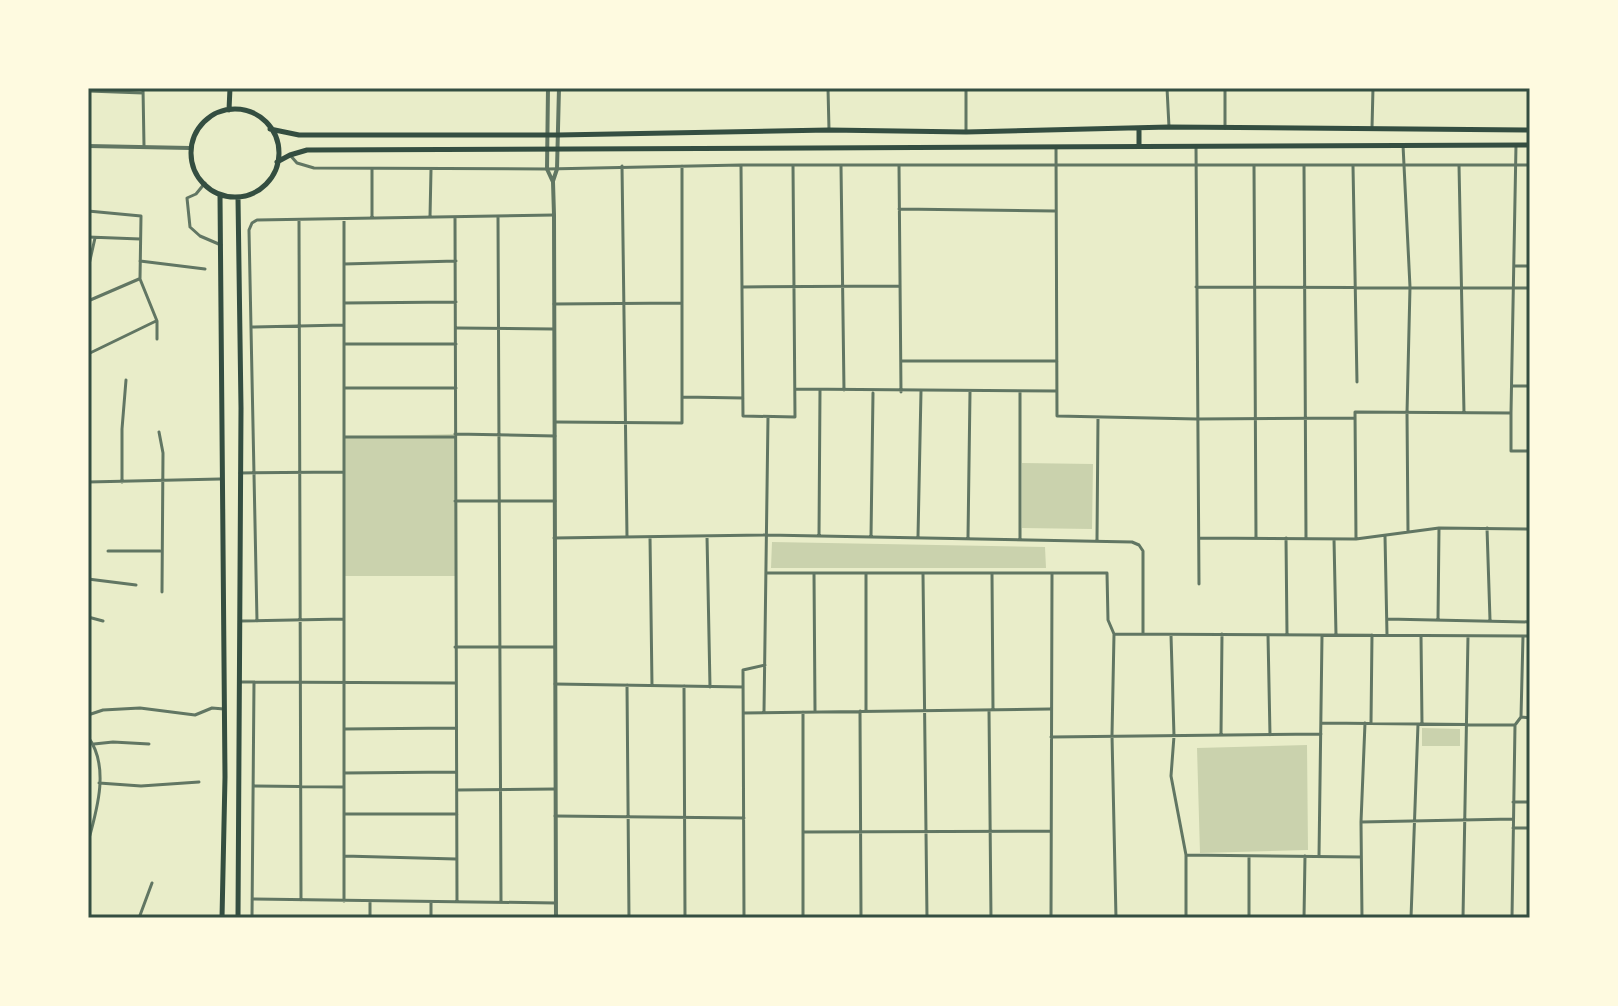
<svg xmlns="http://www.w3.org/2000/svg" width="1618" height="1006" viewBox="0 0 1618 1006" font-family="'Noto Sans',sans-serif">
  <style>
    .green { fill: #cad2ad }
    .lines { fill: none; stroke-linecap: round; stroke-linejoin: round }
    .minor { stroke: #617663; stroke-width: 3 }
    .tertiary { stroke: #617663; stroke-width: 4 }
    .secondary { stroke: #344e41; stroke-width: 5 }
    .neatline { fill: none; stroke: #344e41; stroke-width: 3 }
  </style>
  <rect width="100%" height="100%" fill="#e9edc9"/>
  <!-- green -->
  <path class="green" d="M 455,434 L 455,576 L 344,576 L 344,437 Z
    M 1022,463 L 1093,464 L 1092,529 L 1022,528 Z
    M 772,542 L 1045,547 L 1046,568 L 771,568 Z
    M 1422,728 L 1460,729 L 1460,746 L 1422,746 Z
    M 1307,745 L 1308,850 L 1200,853 L 1197,748 Z"/>
  <g class="lines">
    <!-- minor -->
    <path class="minor" d="M 143,88 L 144,146
      M 828,88 L 829,130
      M 966,88 L 966,132
      M 1167,88 L 1169,127
      M 88,91 L 143,93
      M 1225,128 L 1225,88
      M 1372,128 L 1373,88
      M 1403,145 L 1410,287 L 1407,413 L 1408,532
      M 1196,146 L 1199,584
      M 1056,147 L 1057,416 L 1197,419 L 1355,418
      M 290,155 L 297,163 L 314,168 L 547,169 L 741,165 L 1530,165
      M 741,165 L 743,416 L 795,417 L 793,165
      M 899,165 L 901,392
      M 1254,165 L 1256,538
      M 1304,165 L 1306,538
      M 1459,165 L 1464,413
      M 622,166 L 627,537
      M 841,166 L 844,390
      M 1353,166 L 1357,382
      M 372,169 L 372,217
      M 205,183 L 196,194 L 187,198 L 190,227 L 200,236 L 221,245
      M 899,209 L 1055,211
      M 88,211 L 141,216 L 140,279 L 157,321 L 157,339
      M 498,216 L 501,902
      M 430,217 L 431,170
      M 455,217 L 457,902
      M 344,219 L 344,901
      M 299,220 L 301,900
      M 88,237 L 140,239
      M 140,261 L 205,269
      M 344,264 L 456,261
      M 1514,266 L 1530,266
      M 88,269 L 95,238
      M 742,287 L 899,286
      M 1196,287 L 1530,288
      M 88,301 L 139,279
      M 344,303 L 456,302
      M 554,304 L 682,303
      M 252,327 L 344,325
      M 457,328 L 553,329
      M 344,344 L 456,344
      M 88,354 L 156,321
      M 901,361 L 1057,361
      M 1512,386 L 1530,386
      M 344,388 L 456,388
      M 796,389 L 1057,391
      M 683,397 L 743,398
      M 1511,413 L 1516,145
      M 556,422 L 682,423 L 682,166
      M 159,432 L 163,453 L 162,592
      M 455,434 L 555,436
      M 344,437 L 455,437
      M 240,473 L 343,472
      M 88,482 L 220,479
      M 122,482 L 122,429 L 126,380
      M 455,501 L 555,501
      M 1487,528 L 1490,620
      M 707,536 L 710,687
      M 819,536 L 820,390
      M 1385,536 L 1387,635
      M 650,537 L 652,686
      M 871,537 L 873,393
      M 918,537 L 921,391
      M 554,538 L 767,535 L 1132,542 L 1139,545 L 1143,551 L 1143,634
      M 968,538 L 970,392
      M 1199,538 L 1356,539 L 1439,528 L 1530,529
      M 1286,538 L 1287,634
      M 1020,539 L 1020,392
      M 1334,539 L 1336,635
      M 1356,539 L 1355,412 L 1511,413 L 1511,451 L 1530,451
      M 1097,540 L 1098,417
      M 108,551 L 160,551
      M 766,573 L 1107,573 L 1108,620 L 1114,634 L 1112,735 L 1116,918
      M 814,573 L 815,710
      M 866,574 L 866,710
      M 923,574 L 927,918
      M 992,574 L 993,710
      M 88,579 L 136,585
      M 88,617 L 103,621
      M 1387,619 L 1530,622
      M 1438,620 L 1439,528
      M 240,621 L 344,619
      M 257,621 L 249,230 L 252,223 L 257,220 L 554,215
      M 1114,634 L 1530,636
      M 1171,635 L 1174,736 L 1171,776 L 1186,855 L 1186,918
      M 1268,635 L 1270,735
      M 1421,636 L 1422,724
      M 455,647 L 555,647
      M 239,682 L 455,683
      M 555,684 L 743,687
      M 627,685 L 629,918
      M 684,686 L 685,918
      M 989,710 L 991,918
      M 860,711 L 861,918
      M 764,712 L 768,417
      M 744,713 L 1050,709
      M 88,715 L 103,710 L 140,708 L 195,715 L 212,708 L 224,709
      M 1521,717 L 1530,718
      M 1322,723 L 1515,725
      M 1371,723 L 1372,635
      M 344,729 L 456,728
      M 1221,735 L 1222,634
      M 88,737 C 110,766 97,810 88,842
      M 1051,737 L 1321,734
      M 94,744 L 113,742 L 149,744
      M 344,773 L 456,772
      M 99,783 L 141,786 L 199,782
      M 255,786 L 344,787
      M 457,790 L 555,789
      M 1513,802 L 1530,802
      M 345,814 L 457,814
      M 555,816 L 744,818
      M 1361,822 L 1513,819
      M 1513,828 L 1530,828
      M 803,832 L 1051,831
      M 1186,855 L 1361,857
      M 344,856 L 456,859
      M 1249,856 L 1249,918
      M 1319,856 L 1322,636
      M 252,899 L 556,903
      M 431,902 L 431,918
      M 139,918 L 152,883
      M 252,918 L 254,682
      M 370,918 L 370,902
      M 744,918 L 743,670 L 765,665
      M 803,918 L 803,712
      M 1051,918 L 1052,574
      M 1304,918 L 1305,856
      M 1362,918 L 1361,822 L 1365,723
      M 1411,918 L 1418,724
      M 1463,918 L 1468,636
      M 1512,918 L 1515,725 L 1521,717 L 1523,636"/>
    <!-- tertiary -->
    <path class="tertiary" d="M 548,88 L 547,169 L 553,182 L 554,215 L 556,918
      M 88,146 L 190,148
      M 553,181 L 557,169 L 559,88"/>
    <!-- secondary -->
    <path class="secondary" d="M191 153a44 44 0 1 1 88 0a44 44 0 1 1-88 0Z
      M 229,110 L 230,88
      M 270,129 L 299,135 L 558,135 L 829,130 L 966,132 L 1169,127 L 1530,130
      M 1139,146 L 1139,128
      M 277,162 L 290,155 L 307,150 L 1530,145
      M 220,195 L 225,777 L 222,918
      M 238,918 L 241,408 L 238,198"/>
  </g>
  <!-- border -->
  <rect width="1618" height="1006" fill="none" stroke="#fefae0" stroke-width="180"/>
  <rect x="90" y="90" width="1438" height="826" class="neatline"/>
</svg>
